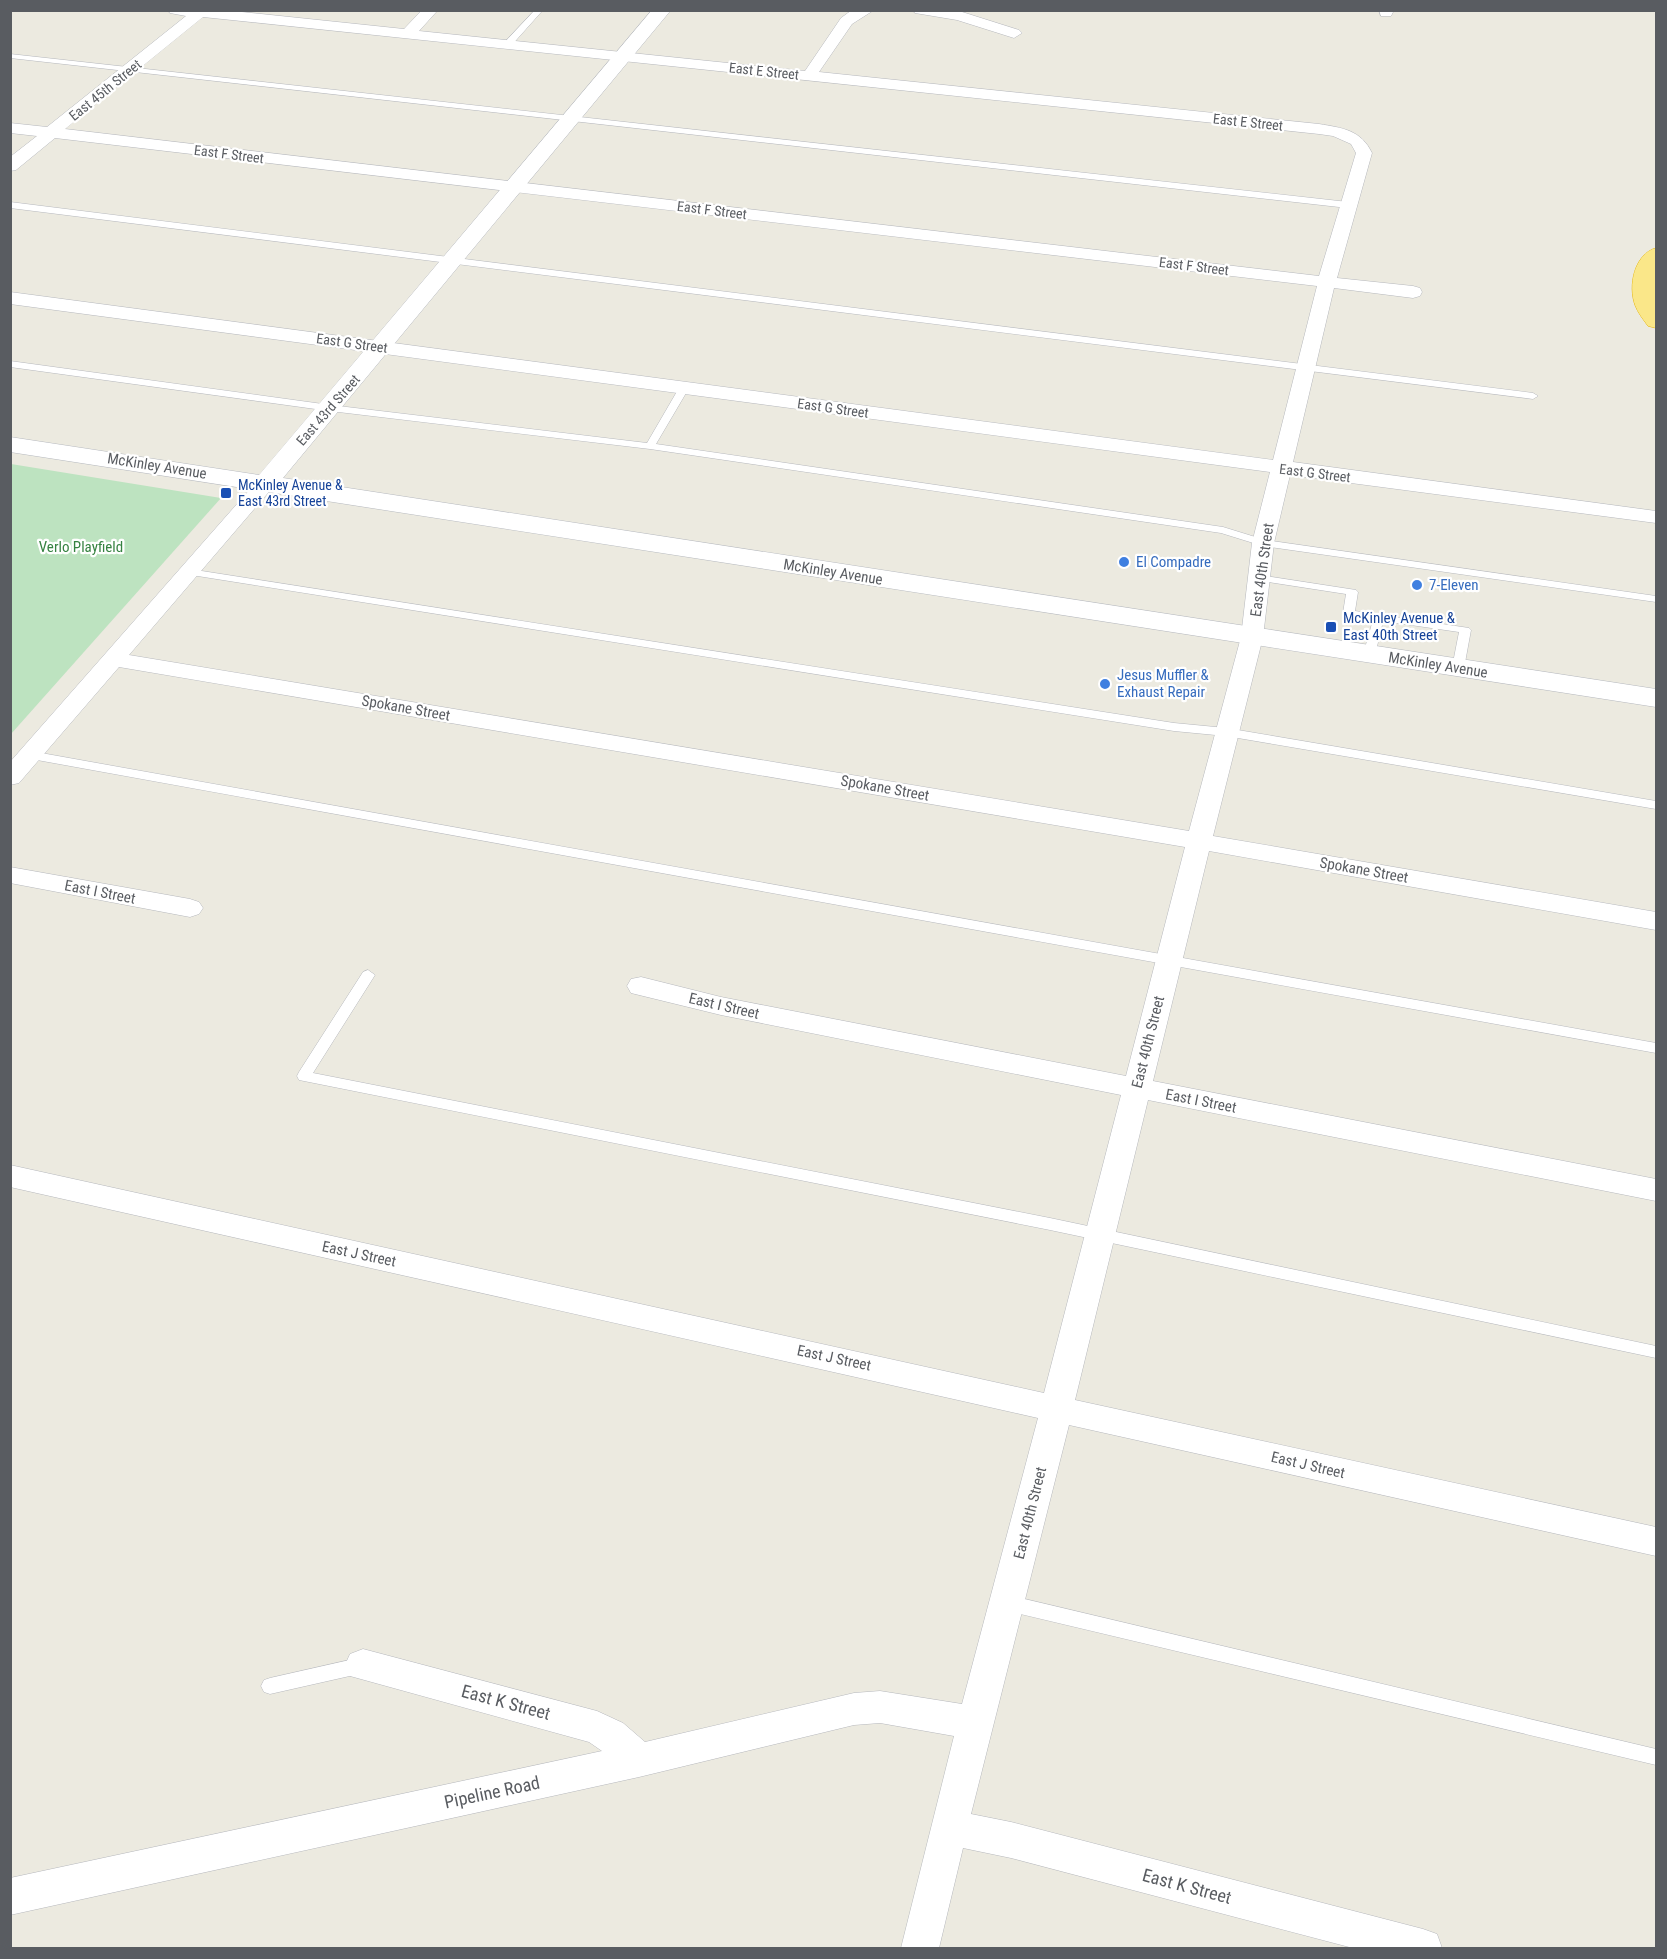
<svg xmlns="http://www.w3.org/2000/svg" width="1667" height="1959" viewBox="0 0 1667 1959" font-family="'Roboto Condensed',sans-serif">
  <style>
    .green { fill: #bde3c0 }
    .lines { fill: none; stroke-linecap: round; stroke-linejoin: round }
    .lane-casing { stroke: #b6b8bd; stroke-width: 1 }
    .street-casing { stroke: #b6b8bd; stroke-width: 1 }
    .secondary-casing { stroke: #b6b9bf; stroke-width: 1 }
    .highway-casing { stroke: #e5b406; stroke-width: 1 }
    .lane { fill: #fff; fill-rule: evenodd }
    .street { fill: #fff; fill-rule: evenodd }
    .secondary { fill: #fff; fill-rule: evenodd }
    .highway { fill: #fae789; fill-rule: evenodd }
    .transit-dot { fill: #1a4fb4; stroke: #fff; stroke-width: 2 }
    .shop-dot { fill: #3f7fe0; stroke: #fff; stroke-width: 2 }
    .labels { text-anchor: middle; dominant-baseline: central; stroke-width: 4.5; stroke-linejoin: round; paint-order: stroke }
    .far-street-label { font-size: 14px; fill: #595c61; stroke: #fff }
    .far-transit-label { font-size: 14px; fill: #164399; stroke: #fff; text-anchor: start }
    .street-label { font-size: 15px; fill: #595c61; stroke: #fff }
    .park-label { font-size: 15px; fill: #368241; stroke: #fff }
    .shop-label { font-size: 15px; fill: #366cbe; stroke: #fff; text-anchor: start }
    .transit-label { font-size: 15px; fill: #164399; stroke: #fff; text-anchor: start }
    .near-street-label { font-size: 18px; fill: #595c61; stroke: #fff }
  </style>
  <rect width="100%" height="100%" fill="#eceae0"/>
  <!-- green -->
  <path class="green" d="M 11,464 L 221,498 L 11,734 L 10,464 Z"/>
  <g class="lines">
    <!-- lane casing -->
    <g class="lane-casing">
      <path id="lane" d="M 535,10 L 543,10 L 510,47 L 504,47 L 504,43 Z
        M 10,54 L 1348,202 L 1352,205 L 1348,208 L 10,58 Z
        M 10,202 L 1533,393 L 1538,396 L 1533,399 L 10,208 Z
        M 10,361 L 330,405 L 647,443 L 679,388 L 684,385 L 689,388 L 656,444 L 1223,527 L 1265,540 L 1656,596 L 1656,602 L 1263,546 L 1221,533 L 650,449 L 330,411 L 10,367 Z
        M 189,569 L 1174,723 L 1226,728 L 1656,801 L 1656,809 L 1226,736 L 1174,731 L 185,574 L 184,572 Z
        M 1259,575 L 1356,590 L 1358,592 L 1355,611 L 1469,628 L 1471,630 L 1464,668 L 1458,671 L 1452,668 L 1459,632 L 1383,621 L 1375,655 L 1369,658 L 1365,657 L 1363,655 L 1373,620 L 1345,615 L 1343,613 L 1346,594 L 1255,580 L 1253,578 Z
        M 30,751 L 1656,1043 L 1656,1053 L 26,758 L 24,755 L 26,752 Z
        M 368,970 L 375,975 L 313,1073 L 1050,1218 L 1656,1346 L 1656,1358 L 1050,1230 L 299,1080 L 297,1076 L 299,1072 L 363,972 Z
        M 1008,1595 L 1656,1749 L 1656,1765 L 1008,1611 L 1002,1608 L 999,1603 L 1002,1598 Z
        M 363,1657 L 369,1659 L 372,1665 L 369,1671 L 363,1673 L 270,1694 L 264,1692 L 261,1686 L 264,1680 L 270,1678 Z"/>
    </g>
    <!-- street casing -->
    <g class="street-casing">
      <path id="street" d="M 168,10 L 223,10 L 404,29 L 422,10 L 438,10 L 419,31 L 805,71 L 841,18 L 852,10 L 874,10 L 852,24 L 819,72 L 1319,124 C 1343,128 1361,130 1372,153 L 1337,278 L 1413,286 L 1420,288 L 1422,292 L 1420,296 L 1413,298 L 1334,288 L 1293,462 L 1656,511 L 1656,523 L 1290,475 L 1274,543 L 1263,637 L 1213,836 L 1656,912 L 1656,930 L 1209,851 L 1153,1081 L 1656,1179 L 1656,1201 L 1148,1100 L 1075,1400 L 1656,1527 L 1656,1556 L 1069,1425 L 971,1814 L 1011,1822 L 1423,1929 L 1437,1934 L 1442,1948 L 1353,1948 L 1011,1858 L 963,1848 L 939,1948 L 901,1948 L 954,1736 L 880,1723 L 854,1725 L 639,1777 L 10,1915 L 10,1878 L 602,1751 L 589,1742 L 350,1676 L 345,1665 L 350,1654 L 363,1649 L 597,1711 L 623,1723 L 645,1742 L 854,1693 L 880,1691 L 962,1704 L 1038,1418 L 10,1187 L 10,1165 L 1044,1393 L 1121,1095 L 721,1015 L 631,993 L 627,986 L 631,979 L 641,977 L 721,997 L 1126,1076 L 1185,847 L 119,667 L 19,783 L 10,785 L 10,762 L 259,479 L 266,477 L 273,479 L 276,483 L 273,487 L 129,655 L 1189,831 L 1241,637 L 1252,543 L 1270,472 L 10,304 L 10,292 L 1273,460 L 1317,286 L 55,138 L 16,170 L 10,171 L 10,157 L 37,136 L 10,133 L 10,123 L 47,127 L 186,16 L 170,13 ZM 203,17 L 1319,134 L 1333,136 L 1351,144 L 1356,153 L 1319,276 L 65,129 Z
        M 913,10 L 959,11 L 1019,30 L 1022,33 L 1014,38 L 957,20 L 915,13 Z
        M 1379,10 L 1394,10 L 1391,16 L 1381,16 Z
        M 10,867 L 190,899 L 199,902 L 203,908 L 199,914 L 190,917 L 10,883 Z"/>
    </g>
    <!-- secondary casing -->
    <g class="secondary-casing">
      <path id="secondary" d="M 652,10 L 671,10 L 283,478 L 1656,689 L 1656,707 L 10,452 L 10,437 L 259,475 Z"/>
    </g>
    <!-- highway casing -->
    <g class="highway-casing">
      <path id="highway" d="M 1656,248 L 1656,328 L 1648,326 C 1643,319 1638,313 1635,305 C 1628,286 1634,254 1656,248 Z"/>
    </g>
    <!-- lane -->
    <use href="#lane" class="lane"/>
    <!-- street -->
    <use href="#street" class="street"/>
    <!-- secondary -->
    <use href="#secondary" class="secondary"/>
    <!-- highway -->
    <use href="#highway" class="highway"/>
  </g>
  <!-- markers -->
  <g class="transit-dot">
    <rect x="220" y="487" width="12" height="12" rx="3"/>
    <rect x="1325" y="621" width="12" height="12" rx="3"/>
  </g>
  <g class="shop-dot">
    <circle cx="1124" cy="562" r="6"/>
    <circle cx="1417" cy="585" r="6"/>
    <circle cx="1105" cy="684" r="6"/>
  </g>
  <g class="labels">
    <!-- far-street labels -->
    <g class="far-street-label">
      <text transform="translate(764 71) rotate(6)">East E Street</text>
      <text transform="translate(105 90) rotate(-39)">East 45th Street</text>
      <text transform="translate(1248 122) rotate(6)">East E Street</text>
      <text transform="translate(229 154) rotate(7)">East F Street</text>
      <text transform="translate(712 210) rotate(7)">East F Street</text>
      <text transform="translate(1194 266) rotate(7)">East F Street</text>
      <text transform="translate(352 343) rotate(8)">East G Street</text>
      <text transform="translate(833 408) rotate(8)">East G Street</text>
      <text transform="translate(328 410) rotate(-49)">East 43rd Street</text>
      <text transform="translate(1315 473) rotate(7)">East G Street</text>
    </g>
    <!-- far-transit labels -->
    <g class="far-transit-label">
      <text x="238" y="485">McKinley Avenue &amp;<tspan x="238" dy="16">East 43rd Street</tspan></text>
    </g>
    <!-- street labels -->
    <g class="street-label">
      <text transform="translate(157 466) rotate(9)">McKinley Avenue</text>
      <text transform="translate(1262 570) rotate(-82)">East 40th Street</text>
      <text transform="translate(833 572) rotate(9)">McKinley Avenue</text>
      <text transform="translate(1438 665) rotate(9)">McKinley Avenue</text>
      <text transform="translate(406 708) rotate(10)">Spokane Street</text>
      <text transform="translate(885 788) rotate(10)">Spokane Street</text>
      <text transform="translate(1364 870) rotate(10)">Spokane Street</text>
      <text transform="translate(100 892) rotate(11)">East I Street</text>
      <text transform="translate(724 1006) rotate(13)">East I Street</text>
      <text transform="translate(1148 1042) rotate(-76)">East 40th Street</text>
      <text transform="translate(1201 1101) rotate(11)">East I Street</text>
      <text transform="translate(359 1254) rotate(12)">East J Street</text>
      <text transform="translate(834 1358) rotate(12)">East J Street</text>
      <text transform="translate(1308 1465) rotate(13)">East J Street</text>
      <text transform="translate(1030 1513) rotate(-76)">East 40th Street</text>
    </g>
    <!-- park labels -->
    <g class="park-label">
      <text x="81" y="547">Verlo Playfield</text>
    </g>
    <!-- shop labels -->
    <g class="shop-label">
      <text x="1136" y="562">El Compadre</text>
      <text x="1429" y="585">7-Eleven</text>
      <text x="1117" y="675">Jesus Muffler &amp;<tspan x="1117" dy="17">Exhaust Repair</tspan></text>
    </g>
    <!-- transit labels -->
    <g class="transit-label">
      <text x="1343" y="618">McKinley Avenue &amp;<tspan x="1343" dy="17">East 40th Street</tspan></text>
    </g>
    <!-- near-street labels -->
    <g class="near-street-label">
      <text transform="translate(506 1702) rotate(15)">East K Street</text>
      <text transform="translate(492 1792) rotate(-12)">Pipeline Road</text>
      <text transform="translate(1187 1886) rotate(15)">East K Street</text>
    </g>
  </g>
  <!-- border -->
  <rect width="1667" height="1959" fill="none" stroke="#595c61" stroke-width="24"/>
</svg>
